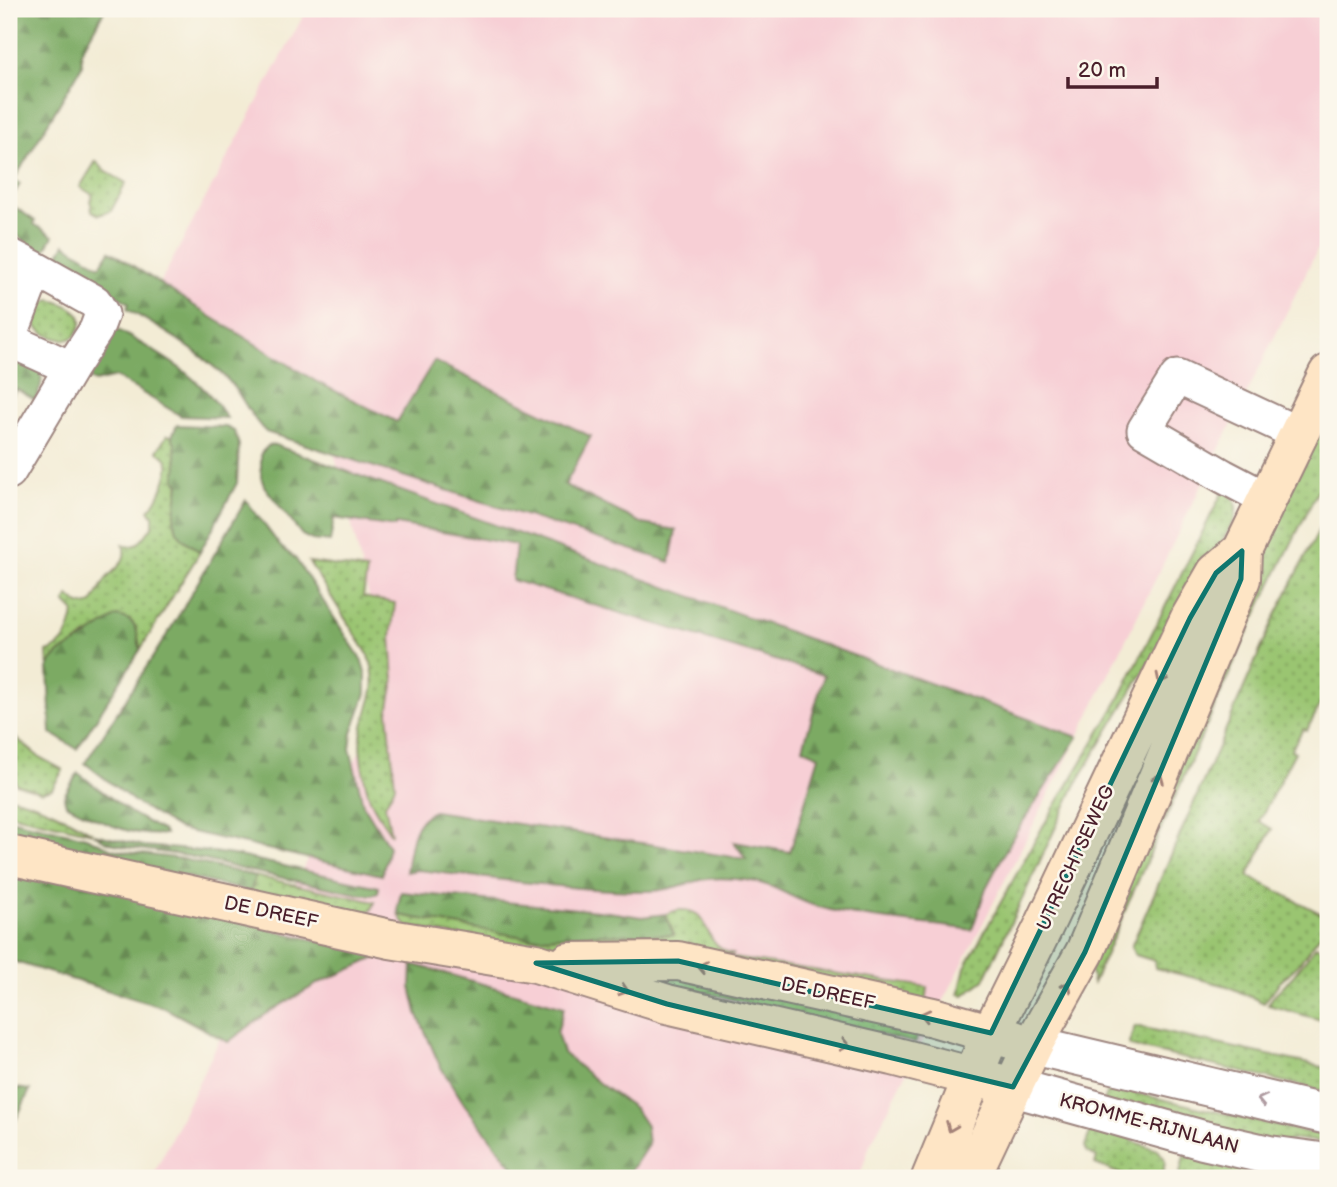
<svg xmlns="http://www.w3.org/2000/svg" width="1337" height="1187" viewBox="0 0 1337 1187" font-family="'Balsamiq Sans',sans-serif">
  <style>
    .built { fill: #f7cfd5 }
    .grass { fill: url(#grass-dots); stroke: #72724e; stroke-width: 2 }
    .forest { fill: url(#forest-firs); stroke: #626447; stroke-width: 2 }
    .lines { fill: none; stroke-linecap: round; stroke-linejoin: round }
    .minor-casing { stroke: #9e8680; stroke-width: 37 }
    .tertiary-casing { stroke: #9e8680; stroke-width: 42 }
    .secondary-casing { stroke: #9e8680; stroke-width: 42 }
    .minor { stroke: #fff; stroke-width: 33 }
    .tertiary { stroke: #fff; stroke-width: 38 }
    .secondary { stroke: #fee5c5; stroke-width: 38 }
    .oneway { stroke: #a48278 }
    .oneway2 { stroke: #ae9aa0 }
    .marked { fill: #0f766e; fill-opacity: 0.2; stroke: #0f766e; stroke-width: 5; stroke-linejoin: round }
    .labels { text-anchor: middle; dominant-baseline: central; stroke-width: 5; stroke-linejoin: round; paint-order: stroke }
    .street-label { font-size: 19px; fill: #4a1f2b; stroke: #fbf7ec }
  </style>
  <defs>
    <pattern id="grass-dots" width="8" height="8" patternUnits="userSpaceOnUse" patternTransform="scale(1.75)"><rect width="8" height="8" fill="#9ac571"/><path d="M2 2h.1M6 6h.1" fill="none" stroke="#809f5d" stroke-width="1.8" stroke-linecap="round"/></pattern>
    <pattern id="forest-firs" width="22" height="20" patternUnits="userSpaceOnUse" patternTransform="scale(1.75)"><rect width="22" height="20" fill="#7baa63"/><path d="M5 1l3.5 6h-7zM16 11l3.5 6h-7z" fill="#678a52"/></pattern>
  </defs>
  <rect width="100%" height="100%" fill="#fbf7ec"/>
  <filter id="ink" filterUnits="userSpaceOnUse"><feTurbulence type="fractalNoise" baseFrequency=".0143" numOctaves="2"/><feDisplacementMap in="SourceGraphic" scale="14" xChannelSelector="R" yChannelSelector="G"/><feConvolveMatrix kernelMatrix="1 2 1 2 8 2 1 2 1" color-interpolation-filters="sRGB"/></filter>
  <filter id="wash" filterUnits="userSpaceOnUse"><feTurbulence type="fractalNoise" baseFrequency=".00686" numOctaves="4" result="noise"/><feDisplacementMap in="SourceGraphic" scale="28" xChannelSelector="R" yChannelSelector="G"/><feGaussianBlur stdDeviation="1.57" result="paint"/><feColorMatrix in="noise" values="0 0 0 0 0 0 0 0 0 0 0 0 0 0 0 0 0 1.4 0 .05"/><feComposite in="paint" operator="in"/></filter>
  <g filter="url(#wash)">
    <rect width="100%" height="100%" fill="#f3ecd5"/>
    <!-- built -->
    <path class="built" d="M 307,9 L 1328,9 L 1328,228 L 1078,737 L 870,1145 L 859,1178 L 152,1178 L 391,687 L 317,382 L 160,283 Z"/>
    <!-- grass -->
    <path class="grass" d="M 96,161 L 105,171 L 126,183 L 111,211 L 99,215 L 92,211 C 91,208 92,205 90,201 L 93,195 L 80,187 Z
      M 51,300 C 63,303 87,311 80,327 C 78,331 77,334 74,337 C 64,344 38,334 35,323 C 33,318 36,312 37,306 L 42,303 Z
      M 1328,413 L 1328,470 L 1248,631 L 1093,983 L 1090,970 L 1202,688 L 1272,530 Z
      M 167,435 L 172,436 L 175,444 L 177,467 L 175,479 L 179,485 L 174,520 L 177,531 L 183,539 L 200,552 L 140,650 L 135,626 L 130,620 L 85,636 L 78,642 L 59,653 L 52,660 L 48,667 L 47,652 C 65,647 72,628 74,611 L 65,602 L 69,596 C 76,603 82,608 92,603 C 98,595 101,585 107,578 C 116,568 129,560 123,545 C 137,551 146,535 153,525 L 153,516 L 149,510 C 157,503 170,474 168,463 C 167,457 161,454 157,451 Z
      M 1225,487 C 1235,498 1239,507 1234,521 L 1075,786 L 984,980 L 964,995 L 959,994 L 965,967 L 1042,828 L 1118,701 Z
      M 1328,512 L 1328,690 L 1307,730 L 1303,729 L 1291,750 L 1295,752 L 1259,821 L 1272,829 L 1248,876 L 1328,917 L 1328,924 L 1298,965 L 1279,983 L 1264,1003 L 1227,986 L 1155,968 L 1155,961 L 1135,955 L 1131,947 L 1273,621 Z
      M 309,562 L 367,570 L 363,597 L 395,603 L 391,637 L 394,681 L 388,712 L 395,786 L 385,805 L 391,834 C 385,824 376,813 371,801 C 365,788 358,750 361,736 C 366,702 381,694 369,656 Z
      M 9,732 L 39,757 L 63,770 L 52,789 L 41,792 L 16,784 L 9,759 Z
      M 9,797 C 38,802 67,818 93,833 L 9,814 Z
      M 255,876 L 375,902 L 372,909 L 364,915 L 251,892 Z
      M 678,910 C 706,909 702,926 714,942 C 719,949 726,952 734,955 L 706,954 L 928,987 L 926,1003 L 597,949 L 518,948 L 406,926 L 399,915 L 529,938 L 588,934 L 631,935 L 674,934 L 665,914 Z
      M 1316,946 L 1328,953 L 1328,1022 L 1268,1005 L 1274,995 L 1293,976 Z
      M 656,971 L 919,1028 L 916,1042 L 915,1043 L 661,982 L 656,980 Z
      M 1135,1026 L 1328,1068 L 1328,1092 L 1130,1046 L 1129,1043 Z
      M 1109,1087 L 1310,1133 L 1328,1134 L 1328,1143 L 1297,1139 L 1263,1148 L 1104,1102 Z
      M 1094,1122 L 1117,1129 L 1135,1142 L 1158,1150 L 1164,1158 L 1165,1162 L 1162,1178 L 1130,1178 L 1095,1164 L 1097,1157 L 1087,1152 L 1085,1146 Z
      M 1187,1152 L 1328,1178 L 1179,1178 L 1184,1156 Z"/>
    <!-- forest -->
    <path class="forest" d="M 14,9 L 105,9 L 81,52 L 82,66 L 14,180 L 20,184 L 9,202 L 9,17 Z
      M 9,203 L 35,221 L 34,224 L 53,236 L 44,252 C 33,246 16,238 10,227 C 7,221 9,210 9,203 Z
      M 65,244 L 100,266 L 110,251 L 210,316 L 317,382 L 397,422 L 434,361 L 588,435 L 591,436 L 565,485 L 643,524 L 676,530 L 670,562 L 266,432 C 249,417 243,395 227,379 C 197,349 163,330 127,309 L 129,303 L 56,260 Z
      M 115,328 C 158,354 199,373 227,418 L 181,416 L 116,377 L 95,382 L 86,377 Z
      M 9,354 C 34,366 52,368 35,400 L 16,389 L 9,402 Z
      M 177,425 L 226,427 L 234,431 L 239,445 L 237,483 L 200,552 L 183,539 L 177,531 L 174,520 L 179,485 L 175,479 L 177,467 L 175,444 L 172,436 Z
      M 269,445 L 275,445 L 1078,737 L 1013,837 L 986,888 L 972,930 C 921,922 869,921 819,907 C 792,900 775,883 745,880 C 729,878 712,877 697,881 C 681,885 667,891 650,891 C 572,891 494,878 417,870 L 406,872 C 410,850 410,820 434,811 L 746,859 L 734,842 L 790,852 L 819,756 L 803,748 L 824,675 L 512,580 L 516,545 L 396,524 L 395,527 L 334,518 L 330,542 L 312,540 L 302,535 L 264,486 L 261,477 L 261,453 Z
      M 246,500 L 281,547 L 295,558 L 361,659 L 366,675 L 366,693 L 352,733 L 350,748 L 363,804 L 389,847 L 382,875 L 179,829 L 136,803 L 85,763 L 170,630 Z
      M 117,616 C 137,618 138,633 140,650 L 77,749 L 51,733 L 48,667 L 52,660 L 59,653 L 78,642 Z
      M 78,773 L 131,813 L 163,831 L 165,834 C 130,838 96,819 66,804 L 64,798 L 65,794 Z
      M 9,819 L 86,837 L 112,849 L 126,852 L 183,859 L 255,876 L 251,892 L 9,835 Z
      M 94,834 L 144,846 L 213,852 L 239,856 L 379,887 L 378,893 L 372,895 L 363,895 L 241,869 L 188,856 L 125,847 L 105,841 Z
      M 9,866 L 380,956 L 319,983 L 269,1012 L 228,1042 L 165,1008 L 9,960 Z
      M 401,892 L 609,912 L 642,917 L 665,914 L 674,935 L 588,934 L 529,938 L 399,915 L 398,907 Z
      M 412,964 L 564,1007 L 557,1033 L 563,1053 L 600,1084 L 634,1108 L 646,1126 L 648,1145 L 626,1178 L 521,1178 L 465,1105 L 440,1066 L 417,1013 L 411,987 Z
      M 9,1087 L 30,1090 L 9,1134 Z"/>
  </g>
  <g filter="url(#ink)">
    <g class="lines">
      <!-- minor casing -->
      <g class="minor-casing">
        <path id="minor" d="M 9,255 L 36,269
          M 9,340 L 71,368 L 96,330 L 102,314 L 95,302 L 36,269 L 9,340
          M 9,472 L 71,368
          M 1267,499 L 1223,476 L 1144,430 L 1177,377 L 1299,434"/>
      </g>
      <!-- tertiary casing -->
      <g class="tertiary-casing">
        <path id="tertiary" d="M 1033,1045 L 1328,1115
          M 1013,1087 L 1203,1140 L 1269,1155 L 1328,1163"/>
      </g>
      <!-- secondary casing -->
      <g class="secondary-casing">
        <path id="secondary" d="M 9,855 L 390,939 L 536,963 L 667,1004 L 893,1056 L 1013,1087
          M 569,962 L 678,961 L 933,1017 L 1014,1040
          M 931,1178 L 991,1033 L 1042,930 L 1190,618 L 1216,573 L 1242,551
          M 970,1178 L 1033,1045 L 1085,952 L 1241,579 L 1242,551 L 1328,374"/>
      </g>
      <!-- minor -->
      <use href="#minor" class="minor"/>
      <!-- tertiary -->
      <use href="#tertiary" class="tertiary"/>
      <!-- secondary -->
      <use href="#secondary" class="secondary"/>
    </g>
    <!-- one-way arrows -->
    <defs><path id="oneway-chevron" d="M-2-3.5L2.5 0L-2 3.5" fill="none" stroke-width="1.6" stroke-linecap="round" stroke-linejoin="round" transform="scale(1.75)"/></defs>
    <g class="oneway">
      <use href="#oneway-chevron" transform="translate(1161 679) rotate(116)"/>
      <use href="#oneway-chevron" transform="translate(1159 778) rotate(-68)"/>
      <use href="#oneway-chevron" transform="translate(702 967) rotate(-168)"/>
      <use href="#oneway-chevron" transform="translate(1067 986) rotate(-61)"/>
      <use href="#oneway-chevron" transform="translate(624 990) rotate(18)"/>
      <use href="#oneway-chevron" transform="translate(925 1015) rotate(-167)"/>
      <use href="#oneway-chevron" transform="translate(845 1045) rotate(13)"/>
      <use href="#oneway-chevron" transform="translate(951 1127) rotate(112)"/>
    </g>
    <use class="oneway2" href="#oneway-chevron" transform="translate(1262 1100) rotate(-167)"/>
  </g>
  <!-- marked area -->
  <path class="marked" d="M 1242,551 L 1241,579 L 1085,952 L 1013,1087 L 667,1004 L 536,963 L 678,961 L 991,1033 L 1190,618 L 1216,573 Z"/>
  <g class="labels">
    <!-- street labels -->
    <g class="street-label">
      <text transform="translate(1076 858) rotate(-65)">UTRECHTSEWEG</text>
      <text transform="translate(271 913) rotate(12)">DE DREEF</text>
      <text transform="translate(828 994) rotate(12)">DE DREEF</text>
      <text transform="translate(1149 1124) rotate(15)">KROMME-RIJNLAAN</text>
    </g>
  </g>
  <!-- margin -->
  <rect width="1337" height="1187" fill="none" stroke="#fbf7ec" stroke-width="35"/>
  <!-- scale -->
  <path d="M1068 77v10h89v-10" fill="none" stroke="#4a1f2b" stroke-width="3.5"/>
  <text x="1078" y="77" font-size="21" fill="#4a1f2b" stroke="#fbf7ec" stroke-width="5" paint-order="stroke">20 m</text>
</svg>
